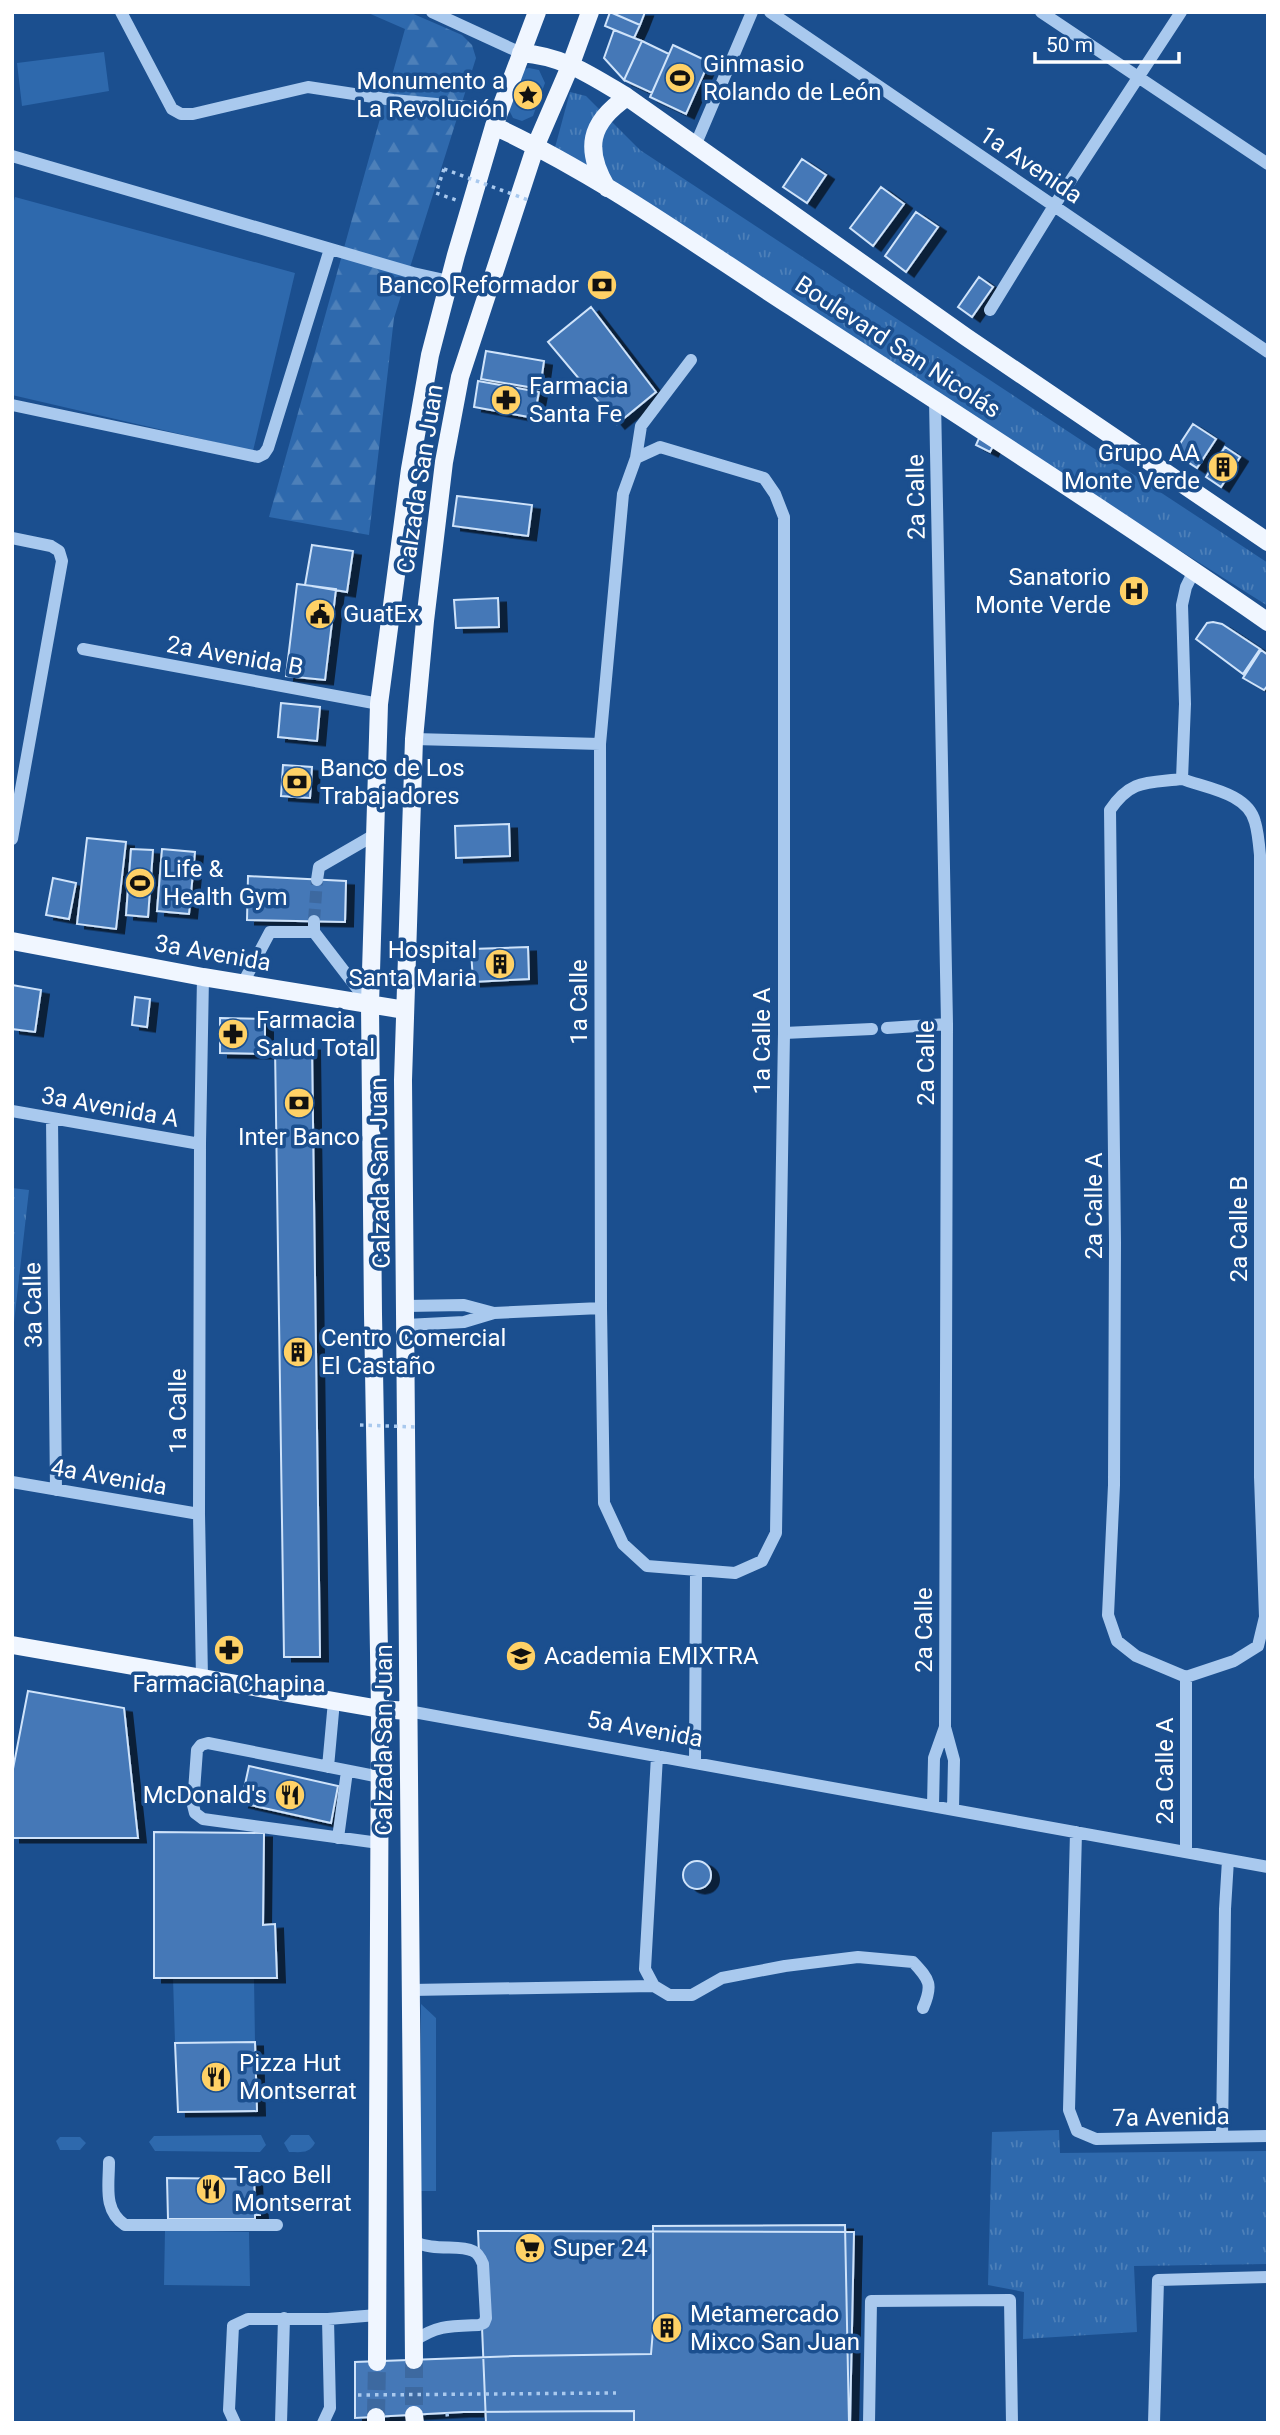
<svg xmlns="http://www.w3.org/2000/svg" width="1280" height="2435" viewBox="0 0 1280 2435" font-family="Roboto,sans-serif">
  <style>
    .grass { fill: #2e69ad }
    .forest { fill: url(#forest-firs) }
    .park { fill: url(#park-tufts) }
    .building { fill: #4478b7; stroke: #cfe3fa; stroke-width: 2; filter: url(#shadow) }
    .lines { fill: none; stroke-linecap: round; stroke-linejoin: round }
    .minor-tunnel { stroke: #3d69a0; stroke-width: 12; stroke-dasharray: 12 6; stroke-linecap: butt }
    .major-tunnel { stroke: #3d69a0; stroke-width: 18; stroke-dasharray: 18 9; stroke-linecap: butt }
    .path { stroke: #a9c9ee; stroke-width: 3.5; stroke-dasharray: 3.5 5; stroke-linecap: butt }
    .minor { stroke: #a9c9ee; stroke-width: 12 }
    .major { stroke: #f0f6ff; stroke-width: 18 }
    .path-bridge { stroke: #a9c9ee; stroke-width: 3.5; stroke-dasharray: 3.5 5; stroke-linecap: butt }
    .labels { text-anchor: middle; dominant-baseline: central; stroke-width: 7; stroke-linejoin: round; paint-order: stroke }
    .poi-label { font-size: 24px; fill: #fff; stroke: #1b4f8f; text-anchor: start }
    .street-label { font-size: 24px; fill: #fff; stroke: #1b4f8f }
  </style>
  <defs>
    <pattern id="forest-firs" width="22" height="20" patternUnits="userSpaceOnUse" patternTransform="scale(1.75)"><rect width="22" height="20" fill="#2e69ad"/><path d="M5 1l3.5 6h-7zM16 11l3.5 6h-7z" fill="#4d80b9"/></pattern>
    <pattern id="park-tufts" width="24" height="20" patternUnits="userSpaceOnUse" patternTransform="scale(1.75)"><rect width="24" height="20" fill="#2e69ad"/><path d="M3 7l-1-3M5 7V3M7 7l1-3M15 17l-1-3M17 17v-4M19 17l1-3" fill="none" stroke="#4d80b9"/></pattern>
    <filter id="shadow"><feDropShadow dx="8" dy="4.5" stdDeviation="0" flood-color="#0009"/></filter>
  </defs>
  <rect width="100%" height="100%" fill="#1b4f8f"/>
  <!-- grass -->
  <path class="grass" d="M 104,52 L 109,91 L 22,106 L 17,63 Z
    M 529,68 L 539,70 L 545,83 L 533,116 L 522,121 L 513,118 L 509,110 L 524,69 Z
    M 15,197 L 295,273 L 253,451 L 12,395 L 12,208 Z
    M 173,1978 L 254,1978 L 255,2042 L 175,2043 Z
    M 421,2004 L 436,2018 L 436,2191 L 421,2191 Z
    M 261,2135 L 266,2145 L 260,2152 L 155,2151 L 149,2142 L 154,2136 Z
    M 291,2135 L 309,2135 L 315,2143 C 309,2154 301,2152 289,2152 L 284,2143 Z
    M 60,2137 L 80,2137 L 86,2143 L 80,2150 L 60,2150 L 56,2141 Z
    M 165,2230 L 249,2232 L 250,2286 L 164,2285 Z"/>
  <!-- forest -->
  <path class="forest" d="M 366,12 L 409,12 L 462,35 L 472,45 L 476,58 L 394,318 L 369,535 L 269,517 L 405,29 Z"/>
  <!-- park -->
  <path class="park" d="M 570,92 L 586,96 L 640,150 L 1268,563 L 1268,606 L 553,155 Z
    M 12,1188 L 29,1190 L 12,1340 Z
    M 1059,2130 L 1060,2153 L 1268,2151 L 1268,2264 L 1134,2266 L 1137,2332 L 1023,2339 L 1024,2292 L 988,2285 L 992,2132 Z"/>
  <!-- building -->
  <path class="building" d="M 610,12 L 640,25 L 634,38 L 605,26 Z
    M 610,12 L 645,12 L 640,25 Z
    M 614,30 L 642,41 L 624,80 L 604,58 Z
    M 642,41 L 669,54 L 652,93 L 624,80 Z
    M 673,45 L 709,62 L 686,114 L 650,97 Z
    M 802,159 L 826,175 L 807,203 L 783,187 Z
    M 881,187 L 904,204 L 873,246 L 850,228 Z
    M 916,212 L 938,227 L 906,272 L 885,256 Z
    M 979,277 L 993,287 L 972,317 L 958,307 Z
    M 591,307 L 656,392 L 617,424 L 548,342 Z
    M 486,351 L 544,361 L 540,389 L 481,379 Z
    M 478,381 L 539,392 L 534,418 L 474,407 Z
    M 1193,424 L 1216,439 L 1197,468 L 1174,453 Z
    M 980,436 L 994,444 L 990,452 L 976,445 Z
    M 1225,447 L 1240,457 L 1221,487 L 1206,477 Z
    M 457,496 L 532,505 L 528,536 L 453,526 Z
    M 312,545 L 353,551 L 347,592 L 305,585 Z
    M 297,584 L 336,589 L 325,680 L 286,676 Z
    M 498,598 L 499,627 L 456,628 L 454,600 Z
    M 1213,622 L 1222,624 L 1260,649 L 1243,674 L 1196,639 L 1207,623 Z
    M 1261,650 L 1268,655 L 1268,685 L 1264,690 L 1243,678 Z
    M 281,703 L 320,707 L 317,741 L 278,737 Z
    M 283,765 L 312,767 L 310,798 L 281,796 Z
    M 509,824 L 510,856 L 456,858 L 455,826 Z
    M 87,838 L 126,842 L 116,929 L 77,924 Z
    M 131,849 L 153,850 L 148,917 L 126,915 Z
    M 162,849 L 195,852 L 189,914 L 157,911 Z
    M 248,876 L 346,881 L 345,922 L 247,920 Z
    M 53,878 L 76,883 L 69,919 L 46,915 Z
    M 528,947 L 529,979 L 473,982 L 471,949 Z
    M 12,985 L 41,990 L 35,1032 L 12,1029 Z
    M 135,997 L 150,999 L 147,1027 L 132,1025 Z
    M 220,1018 L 265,1019 L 265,1054 L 220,1053 Z
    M 312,1046 L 320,1657 L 284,1657 L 275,1047 Z
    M 28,1691 L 124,1708 L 138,1838 L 12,1838 L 12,1774 Z
    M 249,1766 L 338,1786 L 331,1823 L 241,1803 Z
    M 154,1832 L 264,1833 L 263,1925 L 275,1924 L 277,1978 L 154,1978 Z
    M683 1875a14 14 0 1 1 28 0a14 14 0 1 1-28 0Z
    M 255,2042 L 257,2111 L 178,2112 L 175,2043 Z
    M 167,2178 L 254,2179 L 255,2200 L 259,2200 L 260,2215 L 255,2215 L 255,2219 L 168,2219 Z
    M 845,2225 L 849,2423 L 634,2423 L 634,2411 L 463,2412 L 355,2418 L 355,2362 L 514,2356 L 651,2354 L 653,2330 L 653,2226 Z
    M 478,2231 L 854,2232 L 850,2423 L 486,2423 Z"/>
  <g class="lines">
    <!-- minor-tunnel -->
    <path class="minor-tunnel" d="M 314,921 L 317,880"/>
    <!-- major-tunnel -->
    <path class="major-tunnel" d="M 414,2360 L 414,2415
      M 376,2417 L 377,2362"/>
    <!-- path -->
    <path class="path" d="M 444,169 L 436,193 L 456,200
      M 447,2413 L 448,2423"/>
    <!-- minor -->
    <path class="minor" d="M 121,12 L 172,109 L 181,114 L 193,114 L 308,87 L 393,100 L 501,110
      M 432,12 L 521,53
      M 770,12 L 1268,352
      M 1041,12 L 1268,164
      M 695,146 L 752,12
      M 12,156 L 413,273 L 449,281
      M 990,310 L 1054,206 L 1181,12
      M 935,400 L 947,1024 L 945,1727 L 954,1760 L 953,1810
      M 12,405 L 258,457 L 264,454 L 268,448 L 330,249
      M 636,458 L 660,447 L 764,478 L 775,494 L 784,517 L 784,1033 L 776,1533 L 762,1561 L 735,1573 L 647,1566 L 623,1544 L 604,1503 L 601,1308 L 600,744 L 623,494 L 636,458 L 641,426 L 691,360
      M 12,538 L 51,546 L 59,551 L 62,561 L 12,839
      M 83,649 L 379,704
      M 414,739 L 600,744
      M 1182,779 C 1206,788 1248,793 1255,822 C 1258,832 1259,844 1260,855 L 1260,1477 L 1265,1617 L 1258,1646 L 1234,1661 L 1186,1677 L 1136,1656 L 1117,1641 L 1108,1615 L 1114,1485 L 1115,1242 L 1110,810 C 1131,779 1147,783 1182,779 Z
      M 1182,779 L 1185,704 L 1182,605 L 1186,587 L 1194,571
      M 317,880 L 319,867 L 376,834
      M 314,921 L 314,932 L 370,1005
      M 243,983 L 270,932 L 314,932
      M 887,1028 L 947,1024
      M 784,1033 L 872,1029
      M 12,1111 L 200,1144
      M 52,1119 L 56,1490
      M 406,1306 L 464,1305 L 494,1313
      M 406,1325 L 464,1322 L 494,1313 L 601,1308
      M 12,1482 L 199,1514
      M 1186,1677 L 1186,1852
      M 202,1678 L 199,1514 L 200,1144 L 203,977
      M 408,1711 L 1268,1867
      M 657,1756 L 645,1969 L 654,1986 L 669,1995 L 692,1995 L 722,1978 L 785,1966 L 858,1957 L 913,1962 C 930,1980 933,1985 923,2008
      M 695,1763 L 696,1570
      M 328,1767 L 334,1701
      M 933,1806 L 934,1758 L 945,1727
      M 1076,1832 L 1069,2110 L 1077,2131 L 1096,2139 L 1268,2136
      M 338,1838 L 347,1771
      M 379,1843 L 203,1819 L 195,1813 L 193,1805 L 197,1750 L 201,1745 L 208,1743 L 380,1777
      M 411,1990 L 654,1986
      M 1222,2137 L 1225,1909 L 1228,1860
      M 109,2162 C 109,2186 103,2210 125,2225 L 277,2225
      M 413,2241 C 434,2252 459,2244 473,2251 C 478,2253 481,2259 483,2264 L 486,2318 L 484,2323 L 479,2325 C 451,2326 437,2325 414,2341
      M 235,2423 L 229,2410 L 233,2326 L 248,2319 L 328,2319 L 377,2315
      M 281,2423 L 284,2318
      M 323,2423 L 330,2408 L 328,2319
      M 869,2423 L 871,2301 L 1010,2300 L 1012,2423
      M 1154,2423 L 1158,2280 L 1268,2277"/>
    <!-- major -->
    <path class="major" d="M 521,53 C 564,56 592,76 627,97 L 966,337 L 1268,542
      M 494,126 C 598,174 696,245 792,307 C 951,411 1111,513 1268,622
      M 607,188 C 584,149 589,123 627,97
      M 12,941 L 203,977 L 405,1010
      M 12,1645 L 380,1709 L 408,1711
      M 414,2360 L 403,1080 L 414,739 L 425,621 L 444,462 L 460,377 L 536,145 L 571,64 L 590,12
      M 377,2362 L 380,1709 L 373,1314 L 370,1005 L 379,704 L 410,469 L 430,355 L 456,255 L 494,126 L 537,12
      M 414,2415 L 415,2423
      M 376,2423 L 376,2417"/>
    <!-- path-bridge -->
    <path class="path-bridge" d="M 444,169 L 531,201
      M 360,1425 L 416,1427
      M 358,2395 L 616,2393"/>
  </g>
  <!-- icons -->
  <defs>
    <g id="stadium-disc" transform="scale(1.575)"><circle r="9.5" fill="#ffd166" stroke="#1b4f8f"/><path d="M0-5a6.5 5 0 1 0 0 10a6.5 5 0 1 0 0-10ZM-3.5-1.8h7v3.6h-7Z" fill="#111"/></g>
    <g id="sight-disc" transform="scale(1.575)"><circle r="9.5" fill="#ffd166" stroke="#1b4f8f"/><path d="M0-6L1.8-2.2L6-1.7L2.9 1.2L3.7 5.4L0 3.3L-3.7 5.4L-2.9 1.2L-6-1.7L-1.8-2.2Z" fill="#111"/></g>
    <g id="bank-disc" transform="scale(1.575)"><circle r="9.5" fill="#ffd166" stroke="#1b4f8f"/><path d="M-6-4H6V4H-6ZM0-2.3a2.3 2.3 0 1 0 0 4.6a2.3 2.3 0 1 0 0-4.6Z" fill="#111"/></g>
    <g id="pharmacy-disc" transform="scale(1.575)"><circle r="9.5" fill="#ffd166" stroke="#1b4f8f"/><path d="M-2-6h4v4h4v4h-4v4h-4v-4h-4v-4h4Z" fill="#111"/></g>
    <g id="building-disc" transform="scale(1.575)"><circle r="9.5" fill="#ffd166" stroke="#1b4f8f"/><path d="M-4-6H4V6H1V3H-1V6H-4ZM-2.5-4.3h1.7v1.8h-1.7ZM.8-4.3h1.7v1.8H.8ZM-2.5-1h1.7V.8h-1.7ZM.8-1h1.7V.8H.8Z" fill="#111"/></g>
    <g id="hospital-disc" transform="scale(1.575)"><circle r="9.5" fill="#ffd166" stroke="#1b4f8f"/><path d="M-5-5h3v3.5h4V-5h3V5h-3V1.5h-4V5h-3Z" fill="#111"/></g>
    <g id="civic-disc" transform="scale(1.575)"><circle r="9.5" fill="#ffd166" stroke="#1b4f8f"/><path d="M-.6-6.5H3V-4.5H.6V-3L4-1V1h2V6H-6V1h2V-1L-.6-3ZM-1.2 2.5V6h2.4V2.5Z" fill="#111"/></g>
    <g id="school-disc" transform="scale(1.575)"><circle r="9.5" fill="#ffd166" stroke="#1b4f8f"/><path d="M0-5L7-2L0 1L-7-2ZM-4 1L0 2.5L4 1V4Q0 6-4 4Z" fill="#111"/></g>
    <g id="restaurant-disc" transform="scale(1.575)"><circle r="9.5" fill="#ffd166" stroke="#1b4f8f"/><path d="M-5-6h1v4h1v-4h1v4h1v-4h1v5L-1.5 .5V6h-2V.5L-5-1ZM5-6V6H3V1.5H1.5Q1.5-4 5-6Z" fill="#111"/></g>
    <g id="supermarket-disc" transform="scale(1.575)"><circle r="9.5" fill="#ffd166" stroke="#1b4f8f"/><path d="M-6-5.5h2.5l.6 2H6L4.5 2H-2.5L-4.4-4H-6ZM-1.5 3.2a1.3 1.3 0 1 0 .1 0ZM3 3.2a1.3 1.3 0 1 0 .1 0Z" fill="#111"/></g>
  </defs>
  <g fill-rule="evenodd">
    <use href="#stadium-disc" x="680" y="78"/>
    <use href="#sight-disc" x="528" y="95"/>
    <use href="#bank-disc" x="602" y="285"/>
    <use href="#pharmacy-disc" x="506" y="400"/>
    <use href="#building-disc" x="1223" y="467"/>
    <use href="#hospital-disc" x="1134" y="591"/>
    <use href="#civic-disc" x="320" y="614"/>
    <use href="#bank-disc" x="297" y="782"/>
    <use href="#stadium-disc" x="140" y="883"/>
    <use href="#building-disc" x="500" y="964"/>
    <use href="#pharmacy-disc" x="233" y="1034"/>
    <use href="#bank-disc" x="299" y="1103"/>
    <use href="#building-disc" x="298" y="1352"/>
    <use href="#pharmacy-disc" x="229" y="1650"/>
    <use href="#school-disc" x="521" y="1656"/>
    <use href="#restaurant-disc" x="290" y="1795"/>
    <use href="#restaurant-disc" x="216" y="2077"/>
    <use href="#restaurant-disc" x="211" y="2189"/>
    <use href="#supermarket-disc" x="530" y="2248"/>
    <use href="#building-disc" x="667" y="2328"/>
  </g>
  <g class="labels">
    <!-- poi labels -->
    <g class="poi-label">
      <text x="703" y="64">Ginmasio<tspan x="703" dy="28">Rolando de León</tspan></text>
      <text x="505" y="81" text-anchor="end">Monumento a<tspan x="505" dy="28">La Revolución</tspan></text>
      <text x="579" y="285" text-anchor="end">Banco Reformador</text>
      <text x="529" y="386">Farmacia<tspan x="529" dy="28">Santa Fe</tspan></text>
      <text x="1200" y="453" text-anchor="end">Grupo AA<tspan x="1200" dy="28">Monte Verde</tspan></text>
      <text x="1111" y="577" text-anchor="end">Sanatorio<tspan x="1111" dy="28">Monte Verde</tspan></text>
      <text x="343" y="614">GuatEx</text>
      <text x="320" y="768">Banco de Los<tspan x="320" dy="28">Trabajadores</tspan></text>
      <text x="163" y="869">Life &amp;<tspan x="163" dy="28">Health Gym</tspan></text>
      <text x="477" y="950" text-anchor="end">Hospital<tspan x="477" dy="28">Santa Maria</tspan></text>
      <text x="256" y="1020">Farmacia<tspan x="256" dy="28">Salud Total</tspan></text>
      <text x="299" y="1137" text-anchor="middle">Inter Banco</text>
      <text x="321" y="1338">Centro Comercial<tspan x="321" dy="28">El Castaño</tspan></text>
      <text x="544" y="1656">Academia EMIXTRA</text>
      <text x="229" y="1684" text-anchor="middle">Farmacia Chapina</text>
      <text x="267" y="1795" text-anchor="end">McDonald's</text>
      <text x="239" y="2063">Pizza Hut<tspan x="239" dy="28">Montserrat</tspan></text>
      <text x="234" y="2175">Taco Bell<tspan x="234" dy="28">Montserrat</tspan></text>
      <text x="553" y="2248">Super 24</text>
      <text x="690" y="2314">Metamercado<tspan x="690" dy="28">Mixco San Juan</tspan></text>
    </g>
    <!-- street labels -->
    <g class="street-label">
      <text transform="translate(1031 165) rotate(34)">1a Avenida</text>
      <text transform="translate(898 347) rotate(33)">Boulevard San Nicolás</text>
      <text transform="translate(420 479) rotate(-81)">Calzada San Juan</text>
      <text transform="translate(916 497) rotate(-91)">2a Calle</text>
      <text transform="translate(235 656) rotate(10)">2a Avenida B</text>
      <text transform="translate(213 953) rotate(10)">3a Avenida</text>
      <text transform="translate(579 1002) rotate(-90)">1a Calle</text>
      <text transform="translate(762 1041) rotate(-90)">1a Calle A</text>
      <text transform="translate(926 1063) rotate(-90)">2a Calle</text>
      <text transform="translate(110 1107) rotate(10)">3a Avenida A</text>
      <text transform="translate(380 1173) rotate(-91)">Calzada San Juan</text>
      <text transform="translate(1094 1206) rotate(-90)">2a Calle A</text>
      <text transform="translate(1239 1229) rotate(-90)">2a Calle B</text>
      <text transform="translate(33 1305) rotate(-91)">3a Calle</text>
      <text transform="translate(178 1411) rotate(-90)">1a Calle</text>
      <text transform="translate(109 1477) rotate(10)">4a Avenida</text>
      <text transform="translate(924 1630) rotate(-90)">2a Calle</text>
      <text transform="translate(645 1729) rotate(10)">5a Avenida</text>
      <text transform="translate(384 1740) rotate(-90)">Calzada San Juan</text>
      <text transform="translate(1165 1771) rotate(-90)">2a Calle A</text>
      <text transform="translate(1171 2117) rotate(-1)">7a Avenida</text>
    </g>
  </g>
  <!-- border -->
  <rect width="1280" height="2435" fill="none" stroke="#ffffff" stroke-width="28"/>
  <!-- scale -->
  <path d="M1035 52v10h144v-10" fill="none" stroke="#ffffff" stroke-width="3.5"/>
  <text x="1046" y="52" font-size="21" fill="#ffffff" stroke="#1b4f8f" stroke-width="5" paint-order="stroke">50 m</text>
</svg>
